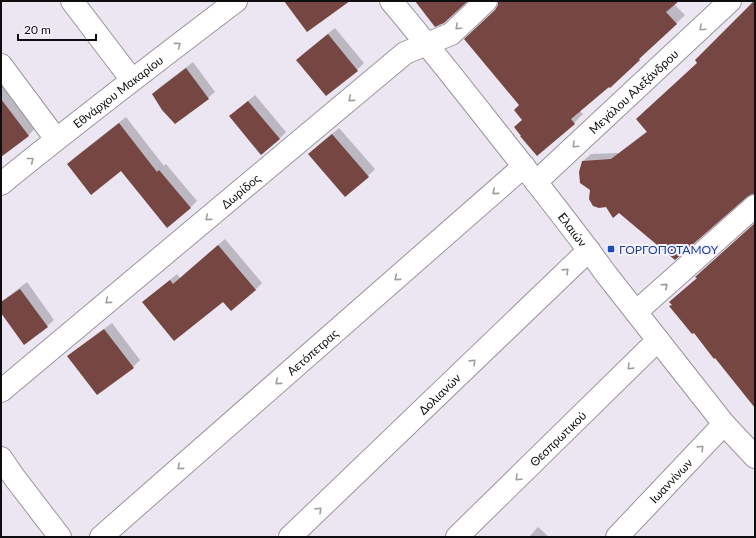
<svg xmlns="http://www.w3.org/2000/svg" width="756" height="538" viewBox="0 0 756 538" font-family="Lato,sans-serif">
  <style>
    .shadow { fill: #0003 }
    .building { fill: #764643 }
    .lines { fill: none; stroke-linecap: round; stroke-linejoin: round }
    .minor-casing { stroke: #99949f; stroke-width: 24 }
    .tertiary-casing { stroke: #99949f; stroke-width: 24 }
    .minor { stroke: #fff; stroke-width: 22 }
    .tertiary { stroke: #fff; stroke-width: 22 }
    .oneway { stroke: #9f9e9f }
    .transit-dot { fill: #1a4fb4; stroke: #f8f3ff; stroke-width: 1.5 }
    .labels { text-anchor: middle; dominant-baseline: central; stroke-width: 4; stroke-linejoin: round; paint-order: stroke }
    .street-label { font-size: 12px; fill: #0e0d10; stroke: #f8f3ff }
    .transit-label { font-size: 12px; fill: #164399; stroke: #f8f3ff; text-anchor: start }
  </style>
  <rect width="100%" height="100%" fill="#ebe6f2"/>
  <!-- shadow -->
  <path class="shadow" d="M 499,1 L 677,1 L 674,4 L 685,15 L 639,59 L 610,86 L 579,110 L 583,114 L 574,123 L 537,154 L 523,119 L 520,105 L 496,9 L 499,4 Z
    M 755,1 L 755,193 L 619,211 L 607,206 L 591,190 L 583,161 L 591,154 L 619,153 L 647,131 L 698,63 Z
    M 335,28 L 364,63 L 357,70 L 297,60 L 304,53 Z
    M 193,62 L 215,92 L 208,98 L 153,94 L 160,87 Z
    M 1,84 L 35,128 L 29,135 L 1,156 Z
    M 255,95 L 286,132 L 279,139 L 230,116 L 237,110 Z
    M 126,117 L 164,166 L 166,164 L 197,201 L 190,208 L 121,170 L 68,164 L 75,157 Z
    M 339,128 L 375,169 L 368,176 L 316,147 Z
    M 225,239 L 262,283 L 255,290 L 223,300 L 150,296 L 177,274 L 180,278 Z
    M 27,282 L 54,320 L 47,326 L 1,312 L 1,302 Z
    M 112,323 L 140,360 L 133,367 L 69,356 L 76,350 Z
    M 538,527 L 549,537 L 529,537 Z"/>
  <!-- building -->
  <path class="building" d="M 284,1 L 350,1 L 307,32 Z
    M 415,1 L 468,1 L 444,23 L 435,27 Z
    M 498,1 L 679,1 L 666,12 L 677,24 L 639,59 L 640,60 L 610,88 L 609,87 L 571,119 L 575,124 L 537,156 L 520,136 L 521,136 L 514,127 L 522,120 L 514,110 L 519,105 L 464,39 L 495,10 L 498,5 Z
    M 754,1 L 755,1 L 755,194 L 752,194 L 747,197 L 675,260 L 619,213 L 613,218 L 606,207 L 599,208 L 593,206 L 589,199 L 590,190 L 580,183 L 579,172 L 582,161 L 611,159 L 647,132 L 636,119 L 697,63 L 695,60 Z
    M 328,34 L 358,71 L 326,96 L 296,60 Z
    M 186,68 L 209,99 L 175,124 L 162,110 L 152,94 Z
    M 1,99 L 29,136 L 1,157 Z
    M 248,101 L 280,139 L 261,155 L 229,116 Z
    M 119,123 L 157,172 L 159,170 L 191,208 L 167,228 L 121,171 L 91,195 L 67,164 Z
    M 332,134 L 369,177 L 345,197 L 308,154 Z
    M 755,223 L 755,408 L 715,358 L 714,359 L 694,333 L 692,334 L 669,306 L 672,305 L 669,302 L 697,278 L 695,277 Z
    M 218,245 L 256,290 L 231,311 L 223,302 L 174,341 L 142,302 L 170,280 L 173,284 Z
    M 20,289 L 48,327 L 24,345 L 1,313 L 1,302 Z
    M 104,329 L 134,368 L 97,395 L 67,356 Z"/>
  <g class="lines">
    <!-- minor casing -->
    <g class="minor-casing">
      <g id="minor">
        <path d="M 72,1 L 132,80"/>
        <path d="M 1,65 L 56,139"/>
        <path id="s1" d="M 536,182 L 730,1"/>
        <path id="s2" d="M 1,184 C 78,121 157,61 236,1"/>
        <path d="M 636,312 L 755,206"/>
        <path id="s3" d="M 1,391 L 405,53 L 451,34 L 486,1"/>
        <path d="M 1,458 L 14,477 L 60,537"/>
        <path id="s4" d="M 101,537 L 524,166"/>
        <path id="s5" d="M 290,537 L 589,250"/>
        <path id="s6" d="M 457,537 L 658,340"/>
        <path id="s7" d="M 617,537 L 724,424"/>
      </g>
    </g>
    <!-- tertiary casing -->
    <g class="tertiary-casing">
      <g id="tertiary">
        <path id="s8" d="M 391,1 C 429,46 465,92 502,139 C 537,183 573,228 606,274 L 724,424 L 755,457"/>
      </g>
    </g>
    <!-- minor -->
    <use href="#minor" class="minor"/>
    <!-- tertiary -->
    <use href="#tertiary" class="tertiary"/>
  </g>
  <!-- one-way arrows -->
  <defs><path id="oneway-chevron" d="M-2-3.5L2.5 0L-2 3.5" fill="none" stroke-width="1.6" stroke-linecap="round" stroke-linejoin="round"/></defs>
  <g class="oneway">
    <use href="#oneway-chevron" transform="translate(458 27) rotate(138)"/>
    <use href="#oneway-chevron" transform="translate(702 28) rotate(137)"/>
    <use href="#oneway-chevron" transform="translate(178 45) rotate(-37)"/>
    <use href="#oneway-chevron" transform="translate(351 99) rotate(140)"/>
    <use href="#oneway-chevron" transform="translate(575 145) rotate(137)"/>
    <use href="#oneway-chevron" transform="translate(31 160) rotate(-39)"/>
    <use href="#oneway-chevron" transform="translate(495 192) rotate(139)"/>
    <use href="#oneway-chevron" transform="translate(208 218) rotate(140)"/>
    <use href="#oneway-chevron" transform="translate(566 271) rotate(-44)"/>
    <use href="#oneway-chevron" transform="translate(397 278) rotate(139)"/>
    <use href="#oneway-chevron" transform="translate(665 286) rotate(-42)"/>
    <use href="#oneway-chevron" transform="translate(108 301) rotate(140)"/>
    <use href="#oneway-chevron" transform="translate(473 362) rotate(-44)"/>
    <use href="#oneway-chevron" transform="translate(630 367) rotate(136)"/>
    <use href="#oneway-chevron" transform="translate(278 382) rotate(139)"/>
    <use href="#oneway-chevron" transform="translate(701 448) rotate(-46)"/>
    <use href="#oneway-chevron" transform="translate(180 467) rotate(139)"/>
    <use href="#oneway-chevron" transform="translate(518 478) rotate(136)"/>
    <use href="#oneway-chevron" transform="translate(319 510) rotate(-44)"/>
  </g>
  <!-- markers -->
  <rect class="transit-dot" x="607" y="245" width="8" height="8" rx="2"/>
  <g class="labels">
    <!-- street labels -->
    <g class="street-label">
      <text stroke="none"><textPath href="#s1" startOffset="133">Μεγάλου Αλεξάνδρου</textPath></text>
      <text stroke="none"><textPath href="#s2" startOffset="149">Εθνάρχου Μακαρίου</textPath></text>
      <text stroke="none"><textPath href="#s3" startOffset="312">Δωρίδος</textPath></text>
      <text stroke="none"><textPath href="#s8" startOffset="292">Ελαιών</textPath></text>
      <text stroke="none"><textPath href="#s4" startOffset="281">Αετόπετρας</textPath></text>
      <text stroke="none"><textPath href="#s5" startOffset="207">Δολιανών</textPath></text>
      <text stroke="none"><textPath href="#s6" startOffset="141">Θεσπρωτικού</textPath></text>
      <text stroke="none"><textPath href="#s7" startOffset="78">Ιωαννίνων</textPath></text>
    </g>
    <!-- transit labels -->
    <g class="transit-label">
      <text x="619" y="249">ΓΟΡΓΟΠΟΤΑΜΟΥ</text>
    </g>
  </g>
  <!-- border -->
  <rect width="756" height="538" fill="none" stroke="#0e0d10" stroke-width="4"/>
  <!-- scale -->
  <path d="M18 34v6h78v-6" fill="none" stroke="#0e0d10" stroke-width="2"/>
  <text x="24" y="34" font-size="12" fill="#0e0d10" stroke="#f8f3ff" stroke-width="3" paint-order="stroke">20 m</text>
</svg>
